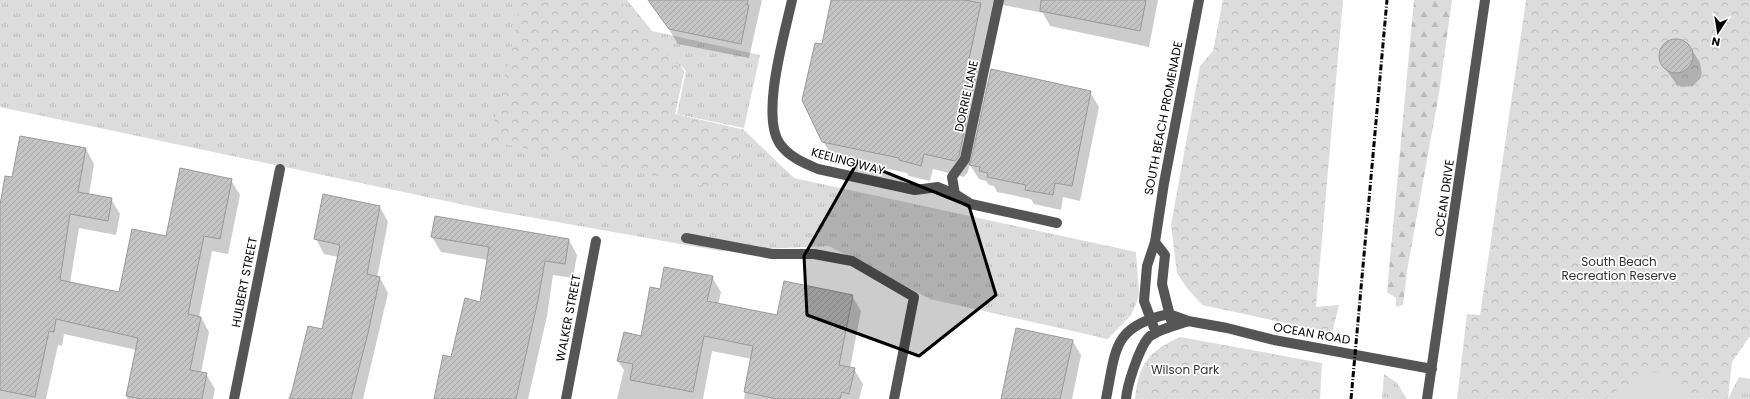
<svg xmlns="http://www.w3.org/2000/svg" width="1750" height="399" viewBox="0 0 1750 399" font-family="Poppins,sans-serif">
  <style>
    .grass { fill: url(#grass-tufts) }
    .forest { fill: url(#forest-firs) }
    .park { fill: url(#park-crowns) }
    .pitch { fill: #dcdcdc }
    .shadow { fill: #0003 }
    .building { fill: url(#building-hatch); stroke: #999 }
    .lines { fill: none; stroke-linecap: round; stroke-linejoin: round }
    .minor { stroke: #555; stroke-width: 10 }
    .rail { stroke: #000; stroke-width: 3; stroke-dasharray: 6 2 1 2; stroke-linecap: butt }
    .marked { fill: #000; fill-opacity: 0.2; stroke: #000; stroke-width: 3; stroke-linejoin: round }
    .labels { text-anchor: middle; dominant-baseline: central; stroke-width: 3.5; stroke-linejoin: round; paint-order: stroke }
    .street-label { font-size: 12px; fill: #000; stroke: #fff }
    .park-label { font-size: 12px; fill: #333; stroke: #fff }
  </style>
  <defs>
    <pattern id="grass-tufts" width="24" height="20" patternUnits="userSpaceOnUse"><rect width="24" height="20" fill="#dcdcdc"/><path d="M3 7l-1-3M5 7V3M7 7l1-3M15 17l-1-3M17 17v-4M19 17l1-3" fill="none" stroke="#bbb"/></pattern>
    <pattern id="forest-firs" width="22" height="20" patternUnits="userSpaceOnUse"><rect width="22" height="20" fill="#dcdcdc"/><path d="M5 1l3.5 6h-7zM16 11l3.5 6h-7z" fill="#bbb"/></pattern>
    <pattern id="park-crowns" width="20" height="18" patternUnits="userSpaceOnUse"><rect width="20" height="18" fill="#dcdcdc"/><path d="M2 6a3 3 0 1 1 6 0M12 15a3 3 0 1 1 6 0" fill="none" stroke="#bbb"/></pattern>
    <pattern id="building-hatch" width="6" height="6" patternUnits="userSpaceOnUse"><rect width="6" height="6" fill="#c4c4c4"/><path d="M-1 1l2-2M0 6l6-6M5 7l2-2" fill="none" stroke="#a7a7a7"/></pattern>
  </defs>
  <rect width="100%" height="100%" fill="#fff"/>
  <!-- grass -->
  <path class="grass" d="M 0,0 L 627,0 L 652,31 L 760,55 L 744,128 L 677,114 L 686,71 L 680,64 L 684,71 L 675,114 L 744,130 L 794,178 L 1136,252 L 1139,294 L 1137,302 L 1131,315 L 1108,339 L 930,299 L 829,246 L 720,251 L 484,209 L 0,107 Z
    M 1384,374 L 1397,383 L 1407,399 L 1382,399 Z
    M 1739,377 L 1750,379 L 1750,399 L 1728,399 Z"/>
  <!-- forest -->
  <path class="forest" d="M 1414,0 L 1452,0 L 1439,93 L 1407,271 L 1403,305 L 1396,307 L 1396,298 L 1387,292 Z"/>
  <!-- park -->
  <path class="park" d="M 522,0 L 620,0 L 651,38 L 684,71 L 675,114 L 744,130 L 731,192 L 490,141 Z
    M 1223,0 L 1343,0 L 1316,307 L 1339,305 L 1332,333 L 1202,305 L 1187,288 L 1177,273 L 1171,225 L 1200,66 L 1213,51 Z
    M 1526,0 L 1750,0 L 1750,336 L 1732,362 L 1728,399 L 1457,399 L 1467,314 L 1480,315 Z
    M 1180,337 L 1322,363 L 1320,399 L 1135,399 C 1139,363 1148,352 1180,337 Z"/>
  <!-- pitch -->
  <path class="pitch" d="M 1654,372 C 1673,374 1684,381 1690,399 L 1614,399 L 1618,386 L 1634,386 C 1640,378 1645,375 1654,372 Z"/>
  <!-- shadow -->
  <path class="shadow" d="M 660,0 L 762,0 L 749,58 L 678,44 L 658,12 Z
    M 832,0 L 1158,0 L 1149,47 L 1050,26 L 1043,13 L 993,3 L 979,69 L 987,83 L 968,172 L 964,177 L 933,169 L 930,181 L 909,176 L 907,173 L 832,157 L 823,141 L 823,46 Z
    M 1679,39 L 1684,41 L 1691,48 L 1700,63 L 1702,74 L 1700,79 L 1692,86 L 1682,87 L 1677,85 L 1660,61 L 1661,50 L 1668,41 Z
    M 1090,92 L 1099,107 L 1080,201 L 1063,197 L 1061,210 L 1034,204 L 1031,199 L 997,192 L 994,186 L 989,185 L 986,181 L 979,179 L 970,165 Z
    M 86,149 L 94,164 L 89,195 L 111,199 L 120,214 L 116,235 L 79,228 L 70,283 L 120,293 L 167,237 L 231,180 L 240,195 L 228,254 L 212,251 L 199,317 L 201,317 L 209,332 L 201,373 L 206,374 L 215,389 L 213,399 L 127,399 L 137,350 L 64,334 L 62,346 L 58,345 L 46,399 L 0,399 L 0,210 L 13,178 Z
    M 380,207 L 388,222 L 377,278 L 380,278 L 388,293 L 363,399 L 288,399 L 290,393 L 293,394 L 323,331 L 338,257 L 324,254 L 316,239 Z
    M 436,217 L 569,240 L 577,255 L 573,278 L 553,275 L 547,316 L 528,399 L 435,399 L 452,358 L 481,303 L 488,260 L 441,252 L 432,237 Z
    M 712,277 L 721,292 L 718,305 L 778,317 L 852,296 L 861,311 L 850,368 L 854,369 L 863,384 L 859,399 L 744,399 L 752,359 L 712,351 L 703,399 L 617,399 L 624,370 L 618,361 L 642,337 L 661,290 Z
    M 1072,340 L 1081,355 L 1072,399 L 1002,399 Z"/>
  <!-- building -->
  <path class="building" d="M 648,0 L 748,0 L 747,5 L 749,5 L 741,44 L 669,29 Z
    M 831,0 L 965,0 L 981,3 L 968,64 L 978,66 L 959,156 L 955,161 L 924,154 L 921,166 L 899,160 L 899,158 L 822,142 L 802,100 L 815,43 L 822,44 Z
    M 1041,0 L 1146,0 L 1140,31 L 1040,11 Z
    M1659 56a17 17 0 1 1 34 0a17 17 0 1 1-34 0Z
    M 991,69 L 1091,91 L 1072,186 L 1055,183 L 1053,195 L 1025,190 L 1026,185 L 987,177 L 988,173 L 979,171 L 980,167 L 969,165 L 971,160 Z
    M 20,136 L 86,148 L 78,192 L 112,198 L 108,221 L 70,214 L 60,280 L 119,292 L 132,229 L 166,236 L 180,168 L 232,179 L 220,239 L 204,236 L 188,314 L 201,317 L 190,370 L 207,373 L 202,399 L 142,399 L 126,396 L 138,338 L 56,319 L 54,332 L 49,331 L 35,397 L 0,390 L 0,205 L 5,176 L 12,177 Z
    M 323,194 L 380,206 L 367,274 L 380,277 L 368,333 L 351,399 L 290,399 L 308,326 L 322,329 L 340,245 L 314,239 Z
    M 435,216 L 569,239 L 565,264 L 545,261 L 538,300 L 516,399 L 434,399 L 443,355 L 451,357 L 465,298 L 480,302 L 489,247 L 431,237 Z
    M 664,267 L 713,276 L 707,301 L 777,315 L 784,281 L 853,295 L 839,365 L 855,368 L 849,394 L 842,392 L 840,399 L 777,399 L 744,392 L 753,346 L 704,336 L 693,392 L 630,380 L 633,364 L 617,361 L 624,332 L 641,336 L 650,287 L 660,289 Z
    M 1016,328 L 1073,340 L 1060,399 L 1001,399 Z"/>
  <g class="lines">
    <!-- minor -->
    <path class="minor" d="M 792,0 C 785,33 760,116 780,144 C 789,157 804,163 818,169 L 915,190 L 938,187 L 955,194 L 971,204 L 1057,223
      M 955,194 L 952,177 L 965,159 L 968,145 L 999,0
      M 686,238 L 772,254 L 814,254 L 852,261 L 914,297 L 894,399
      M 1155,242 L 1165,255 L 1162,284 L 1171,320
      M 1169,314 L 1188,321 L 1227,328 L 1274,340 L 1432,369
      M 1156,333 L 1144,301 L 1147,266 L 1155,242 L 1164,183 L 1199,0
      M 234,399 L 280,169
      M 566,399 L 596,241
      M 1106,399 C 1116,350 1112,326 1169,314
      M 1126,399 C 1127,385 1139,349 1148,338 C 1155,330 1178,325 1188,321
      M 1427,399 L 1485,0"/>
    <!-- rail -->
    <path class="rail" d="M 1351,399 L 1387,0"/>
  </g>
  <!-- marked area -->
  <path class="marked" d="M 858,161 L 969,206 L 996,295 L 919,356 L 807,315 L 804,256 Z"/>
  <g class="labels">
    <!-- street labels -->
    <g class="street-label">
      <text transform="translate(966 96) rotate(-78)">DORRIE LANE</text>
      <text transform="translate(1163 118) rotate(-79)">SOUTH BEACH PROMENADE</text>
      <text transform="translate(848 161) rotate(15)">KEELING WAY</text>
      <text transform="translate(1444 198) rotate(-82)">OCEAN DRIVE</text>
      <text transform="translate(244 282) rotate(-79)">HULBERT STREET</text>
      <text transform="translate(568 318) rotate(-79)">WALKER STREET</text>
      <text transform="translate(1312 333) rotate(10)">OCEAN ROAD</text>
    </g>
    <!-- park labels -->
    <g class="park-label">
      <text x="1619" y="261">South Beach<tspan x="1619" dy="14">Recreation Reserve</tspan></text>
      <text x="1185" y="369">Wilson Park</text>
    </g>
  </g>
  <!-- north arrow -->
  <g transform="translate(1718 32) rotate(192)" stroke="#ffffff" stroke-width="3" paint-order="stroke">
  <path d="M0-3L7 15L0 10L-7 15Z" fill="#000000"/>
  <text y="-6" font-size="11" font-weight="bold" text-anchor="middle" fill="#000000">N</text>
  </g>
</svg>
